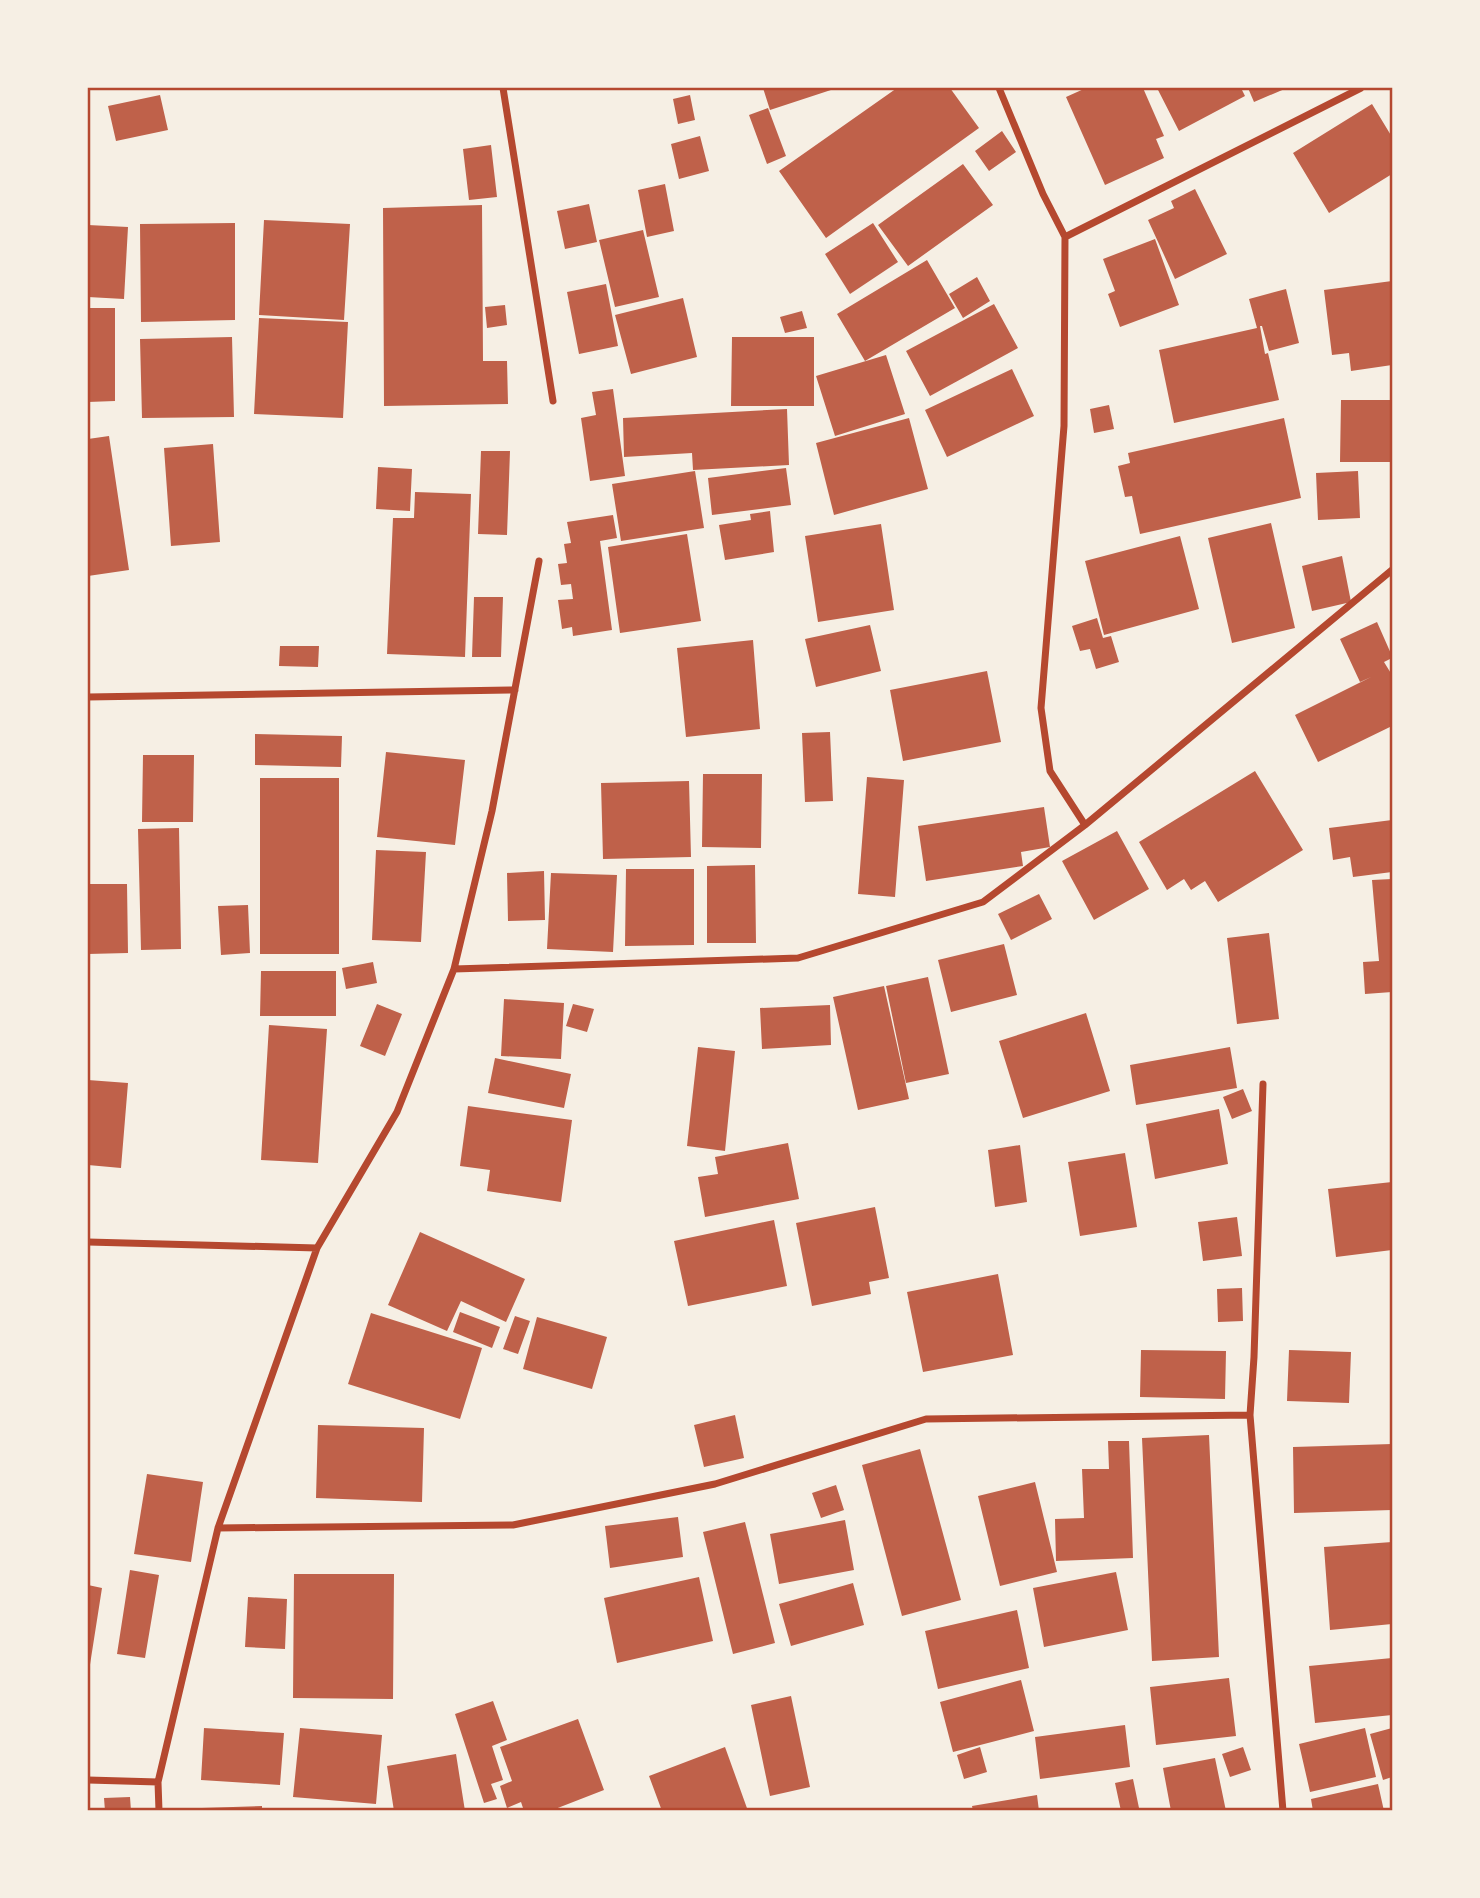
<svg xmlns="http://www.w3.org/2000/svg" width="1480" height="1898" viewBox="0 0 1480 1898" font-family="'Playfair Display',serif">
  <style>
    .building { fill: #bf614a }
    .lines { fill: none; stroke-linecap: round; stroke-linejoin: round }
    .minor { stroke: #b5482f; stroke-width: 7 }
    .neatline { fill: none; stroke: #b5482f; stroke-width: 2.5 }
  </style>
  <rect width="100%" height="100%" fill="#f6efe4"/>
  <!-- building -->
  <path class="building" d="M 763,88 L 837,88 L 770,110 Z
    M 897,88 L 950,88 L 979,128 L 826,238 L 779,171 Z
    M 1086,88 L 1143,88 L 1164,136 L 1156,139 L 1164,158 L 1105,185 L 1066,97 Z
    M 1157,88 L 1241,88 L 1245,96 L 1179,131 Z
    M 1248,88 L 1287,88 L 1254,102 Z
    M 160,95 L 168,130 L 116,141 L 108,106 Z
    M 690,95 L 695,120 L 678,124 L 673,99 Z
    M 1372,104 L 1392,137 L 1392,174 L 1329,213 L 1293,153 Z
    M 768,108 L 786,156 L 767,164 L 749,115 Z
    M 1002,131 L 1016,152 L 989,171 L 975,151 Z
    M 700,136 L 709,171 L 679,179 L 671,144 Z
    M 491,145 L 497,197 L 469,200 L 463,149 Z
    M 963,164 L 993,205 L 908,266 L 878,225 Z
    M 665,184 L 674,231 L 647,237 L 638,190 Z
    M 1195,189 L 1227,254 L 1175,279 L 1148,220 L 1174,208 L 1171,201 Z
    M 589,204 L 597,242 L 565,249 L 557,211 Z
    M 482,205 L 483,361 L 507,361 L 508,404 L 384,406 L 383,208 Z
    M 264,220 L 350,224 L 344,320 L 259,315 Z
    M 235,223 L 235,320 L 141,322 L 140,224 Z
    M 873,223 L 898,262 L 850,294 L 825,254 Z
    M 88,225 L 128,227 L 124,299 L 88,297 Z
    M 643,230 L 659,297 L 615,307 L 599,240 Z
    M 1155,239 L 1179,305 L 1120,327 L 1108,294 L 1115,291 L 1103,259 Z
    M 927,260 L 955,308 L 865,361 L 837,314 Z
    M 977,277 L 990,301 L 963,318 L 949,294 Z
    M 1392,281 L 1392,365 L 1351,371 L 1349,353 L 1332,355 L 1324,290 Z
    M 606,284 L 618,346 L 579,354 L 567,292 Z
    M 1286,289 L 1299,343 L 1269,351 L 1262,326 L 1260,326 L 1265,354 L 1268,353 L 1279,400 L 1174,423 L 1159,350 L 1257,328 L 1249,299 Z
    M 683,298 L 697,357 L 631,374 L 615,315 Z
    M 994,304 L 1018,348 L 930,396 L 906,351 Z
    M 505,305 L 507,325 L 487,328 L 485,307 Z
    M 88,308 L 115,308 L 115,401 L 88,402 Z
    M 802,311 L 807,328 L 785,333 L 780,317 Z
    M 259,318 L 348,322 L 343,418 L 254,414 Z
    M 232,337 L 234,417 L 142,418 L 140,339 Z
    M 732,337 L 814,337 L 814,406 L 731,406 Z
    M 886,355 L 905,414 L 835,436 L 816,376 Z
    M 1012,369 L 1034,416 L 947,457 L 925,410 Z
    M 613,389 L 625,476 L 590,481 L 581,418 L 596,415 L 592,392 Z
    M 1341,400 L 1392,400 L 1392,462 L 1340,462 Z
    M 1109,405 L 1114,429 L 1094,433 L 1090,409 Z
    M 787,409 L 789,465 L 693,470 L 692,453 L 624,457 L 623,418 Z
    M 909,418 L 928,489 L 834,515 L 816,443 Z
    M 1284,418 L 1301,498 L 1140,534 L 1132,496 L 1125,497 L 1118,466 L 1130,463 L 1128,453 Z
    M 109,436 L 129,570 L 88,576 L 88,439 Z
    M 213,444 L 220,542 L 171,546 L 164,448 Z
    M 481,451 L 510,451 L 507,535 L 478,534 Z
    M 378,467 L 412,469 L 410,511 L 376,509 Z
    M 786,468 L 791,505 L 712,515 L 708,478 Z
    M 695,471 L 704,528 L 621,541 L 612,484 Z
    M 1358,471 L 1360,518 L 1318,520 L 1316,473 Z
    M 415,492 L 471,494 L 465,657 L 387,654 L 393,518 L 414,518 Z
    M 770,511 L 774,552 L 725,560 L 719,525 L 751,520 L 750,514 Z
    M 613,515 L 617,538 L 600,541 L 612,630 L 573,636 L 572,627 L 562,629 L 558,600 L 573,599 L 571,584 L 561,585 L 558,564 L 567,563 L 564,544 L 571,543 L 567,522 Z
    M 1271,523 L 1295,628 L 1232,643 L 1208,538 Z
    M 881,524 L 894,610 L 818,622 L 805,536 Z
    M 687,534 L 701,621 L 620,633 L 608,547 Z
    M 1180,536 L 1199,609 L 1104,635 L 1085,561 Z
    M 1342,556 L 1351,602 L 1312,611 L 1302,566 Z
    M 474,597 L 503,597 L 501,657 L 472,657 Z
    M 1097,618 L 1103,638 L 1111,636 L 1119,662 L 1096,669 L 1090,649 L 1080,651 L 1072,626 Z
    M 1377,622 L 1392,656 L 1392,658 L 1384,662 L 1392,675 L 1392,726 L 1318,762 L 1295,715 L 1371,677 L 1360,682 L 1340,639 Z
    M 870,625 L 881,671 L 816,687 L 805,639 Z
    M 753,640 L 760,729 L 686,737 L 677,648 Z
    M 280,646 L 319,646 L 318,667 L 279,666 Z
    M 987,671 L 1001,742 L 903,761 L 890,690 Z
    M 830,732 L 833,801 L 805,802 L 802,733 Z
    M 255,734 L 342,736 L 341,767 L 255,765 Z
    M 386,752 L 465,760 L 455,845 L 377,837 Z
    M 143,755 L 194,755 L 193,822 L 142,822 Z
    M 1255,771 L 1303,850 L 1218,902 L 1205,881 L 1191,890 L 1184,879 L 1167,890 L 1139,842 Z
    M 703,774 L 762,774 L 761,848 L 702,847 Z
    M 867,777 L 904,780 L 895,897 L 858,894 Z
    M 260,778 L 339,778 L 339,954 L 260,954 Z
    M 689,781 L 691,857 L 603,859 L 601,783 Z
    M 1044,807 L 1050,847 L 1021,852 L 1023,866 L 926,881 L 918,826 Z
    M 1392,820 L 1392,872 L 1353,877 L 1350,857 L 1333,860 L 1329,828 Z
    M 179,828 L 181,949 L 141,950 L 138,829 Z
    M 1117,831 L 1149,889 L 1094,920 L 1062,861 Z
    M 376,850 L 426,852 L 421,942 L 372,940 Z
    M 755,865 L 756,943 L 707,943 L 707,866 Z
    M 626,869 L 694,869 L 694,945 L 625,946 Z
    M 544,871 L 545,920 L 508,921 L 507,873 Z
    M 551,873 L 617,875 L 613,952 L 547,949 Z
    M 1392,879 L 1392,992 L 1365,994 L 1363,962 L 1379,961 L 1372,880 Z
    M 88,884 L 127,884 L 128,953 L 88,954 Z
    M 1039,894 L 1052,919 L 1011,940 L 998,914 Z
    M 248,905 L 250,953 L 221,955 L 218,906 Z
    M 1269,933 L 1279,1019 L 1237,1024 L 1227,938 Z
    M 1004,944 L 1017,995 L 951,1012 L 938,960 Z
    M 373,962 L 377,983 L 346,989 L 342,968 Z
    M 261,971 L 336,971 L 336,1016 L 260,1016 Z
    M 928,977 L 949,1074 L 906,1083 L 886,986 Z
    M 884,986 L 909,1099 L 858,1110 L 833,997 Z
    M 504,999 L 564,1003 L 561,1059 L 501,1056 Z
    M 377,1004 L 402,1014 L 385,1056 L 360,1046 Z
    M 573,1004 L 594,1009 L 587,1032 L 566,1026 Z
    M 830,1005 L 831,1045 L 762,1049 L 760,1008 Z
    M 1086,1013 L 1110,1091 L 1023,1118 L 999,1041 Z
    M 269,1025 L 327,1029 L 318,1163 L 261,1160 Z
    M 698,1047 L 735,1051 L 725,1151 L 687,1146 Z
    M 1230,1047 L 1237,1088 L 1136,1105 L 1130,1065 Z
    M 495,1058 L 571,1074 L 564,1108 L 488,1093 Z
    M 88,1080 L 128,1083 L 121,1168 L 88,1165 Z
    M 1243,1089 L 1252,1111 L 1232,1119 L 1223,1097 Z
    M 468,1106 L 572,1120 L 561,1202 L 487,1191 L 490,1170 L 460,1166 Z
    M 1219,1109 L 1228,1164 L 1155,1179 L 1146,1124 Z
    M 788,1143 L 799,1199 L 705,1217 L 698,1177 L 718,1174 L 715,1157 Z
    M 1020,1145 L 1027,1202 L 995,1207 L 988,1150 Z
    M 1125,1153 L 1137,1227 L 1080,1236 L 1068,1162 Z
    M 1392,1182 L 1392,1250 L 1336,1257 L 1328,1189 Z
    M 875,1207 L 889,1278 L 869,1282 L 871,1294 L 812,1306 L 796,1223 Z
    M 1237,1217 L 1242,1256 L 1203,1261 L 1198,1222 Z
    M 774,1220 L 787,1286 L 688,1306 L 674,1241 Z
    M 420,1232 L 525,1279 L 506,1322 L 461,1301 L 447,1331 L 388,1305 Z
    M 998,1274 L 1013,1355 L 923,1372 L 907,1292 Z
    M 1242,1288 L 1243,1321 L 1218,1322 L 1217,1289 Z
    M 460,1312 L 500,1327 L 492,1348 L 453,1332 Z
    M 371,1313 L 482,1348 L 460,1419 L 348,1384 Z
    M 515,1316 L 530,1321 L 518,1354 L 503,1349 Z
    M 537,1317 L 607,1337 L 592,1389 L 523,1369 Z
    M 1141,1350 L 1226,1351 L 1225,1399 L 1140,1397 Z
    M 1289,1350 L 1351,1352 L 1349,1403 L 1287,1401 Z
    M 735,1415 L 744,1458 L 704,1467 L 694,1425 Z
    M 318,1425 L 424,1428 L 422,1502 L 316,1498 Z
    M 1209,1435 L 1219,1657 L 1152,1661 L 1142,1438 Z
    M 1108,1441 L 1129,1441 L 1133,1558 L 1056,1561 L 1055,1519 L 1084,1518 L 1082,1469 L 1109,1469 Z
    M 1392,1444 L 1392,1510 L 1294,1513 L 1293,1447 Z
    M 920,1449 L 961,1600 L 902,1616 L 862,1465 Z
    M 147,1474 L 203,1482 L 191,1562 L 134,1554 Z
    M 1035,1482 L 1057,1572 L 1000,1586 L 978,1496 Z
    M 836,1485 L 844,1510 L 821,1518 L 812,1493 Z
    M 678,1517 L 683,1557 L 610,1568 L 605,1526 Z
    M 845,1520 L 854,1570 L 779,1584 L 770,1534 Z
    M 745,1522 L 775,1643 L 733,1654 L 703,1532 Z
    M 1392,1542 L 1392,1624 L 1330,1630 L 1324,1547 Z
    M 130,1570 L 159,1575 L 145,1658 L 117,1654 Z
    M 1116,1572 L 1128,1630 L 1044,1647 L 1033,1588 Z
    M 294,1574 L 394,1574 L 393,1699 L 293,1698 Z
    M 699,1577 L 713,1641 L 617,1663 L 604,1598 Z
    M 853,1583 L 864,1625 L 791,1646 L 779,1604 Z
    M 88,1585 L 102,1588 L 89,1671 L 88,1670 Z
    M 248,1597 L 287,1599 L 285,1649 L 245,1647 Z
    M 1017,1610 L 1029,1668 L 938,1689 L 925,1631 Z
    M 1392,1658 L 1392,1715 L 1315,1723 L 1309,1666 Z
    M 1229,1678 L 1236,1736 L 1156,1745 L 1150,1687 Z
    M 1021,1680 L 1034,1731 L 953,1752 L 940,1702 Z
    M 791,1696 L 810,1787 L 770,1796 L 751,1705 Z
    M 493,1701 L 507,1740 L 492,1746 L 503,1780 L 491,1784 L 497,1799 L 484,1803 L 455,1714 Z
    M 578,1719 L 604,1790 L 550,1811 L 524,1811 L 521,1802 L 507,1808 L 500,1786 L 512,1781 L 500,1747 Z
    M 1125,1725 L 1130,1767 L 1040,1779 L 1035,1737 Z
    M 204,1728 L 284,1733 L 280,1785 L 201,1780 Z
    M 300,1728 L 382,1735 L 376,1804 L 293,1797 Z
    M 1365,1728 L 1376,1777 L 1310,1792 L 1299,1744 Z
    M 1392,1728 L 1392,1777 L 1383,1780 L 1370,1734 Z
    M 725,1747 L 748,1811 L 662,1811 L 649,1776 Z
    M 980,1747 L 987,1772 L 964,1779 L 957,1755 Z
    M 1243,1747 L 1251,1770 L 1230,1777 L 1222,1754 Z
    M 456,1754 L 465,1811 L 394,1811 L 387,1766 Z
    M 1215,1758 L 1226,1811 L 1171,1811 L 1163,1768 Z
    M 1133,1779 L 1139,1808 L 1121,1811 L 1115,1783 Z
    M 1378,1784 L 1384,1811 L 1313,1811 L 1311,1799 Z
    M 1037,1795 L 1039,1811 L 973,1811 L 972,1806 Z
    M 130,1797 L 131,1811 L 105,1811 L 104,1798 Z
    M 262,1806 L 262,1811 L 202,1811 L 202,1808 Z"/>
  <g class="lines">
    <!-- minor -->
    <path class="minor" d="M 503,88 L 553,401
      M 999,88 L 1043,194 L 1065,237 L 1064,426 L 1041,708 L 1050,771 L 1085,825
      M 1065,237 L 1361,88
      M 88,697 L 515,690
      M 454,969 L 798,958 L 983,902 L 1085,825 L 1392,570
      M 1263,1084 L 1254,1357 L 1250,1415 L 1283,1811
      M 88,1242 L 317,1248
      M 218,1528 L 513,1525 L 715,1484 L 926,1419 L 1250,1415
      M 88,1780 L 158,1782
      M 159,1811 L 158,1782 L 218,1528 L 317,1248 L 397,1112 L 454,969 L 492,811 L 539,561"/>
  </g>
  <!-- border -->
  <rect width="1480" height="1898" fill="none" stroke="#f6efe4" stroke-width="178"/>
  <rect x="89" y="89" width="1302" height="1720" class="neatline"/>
</svg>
